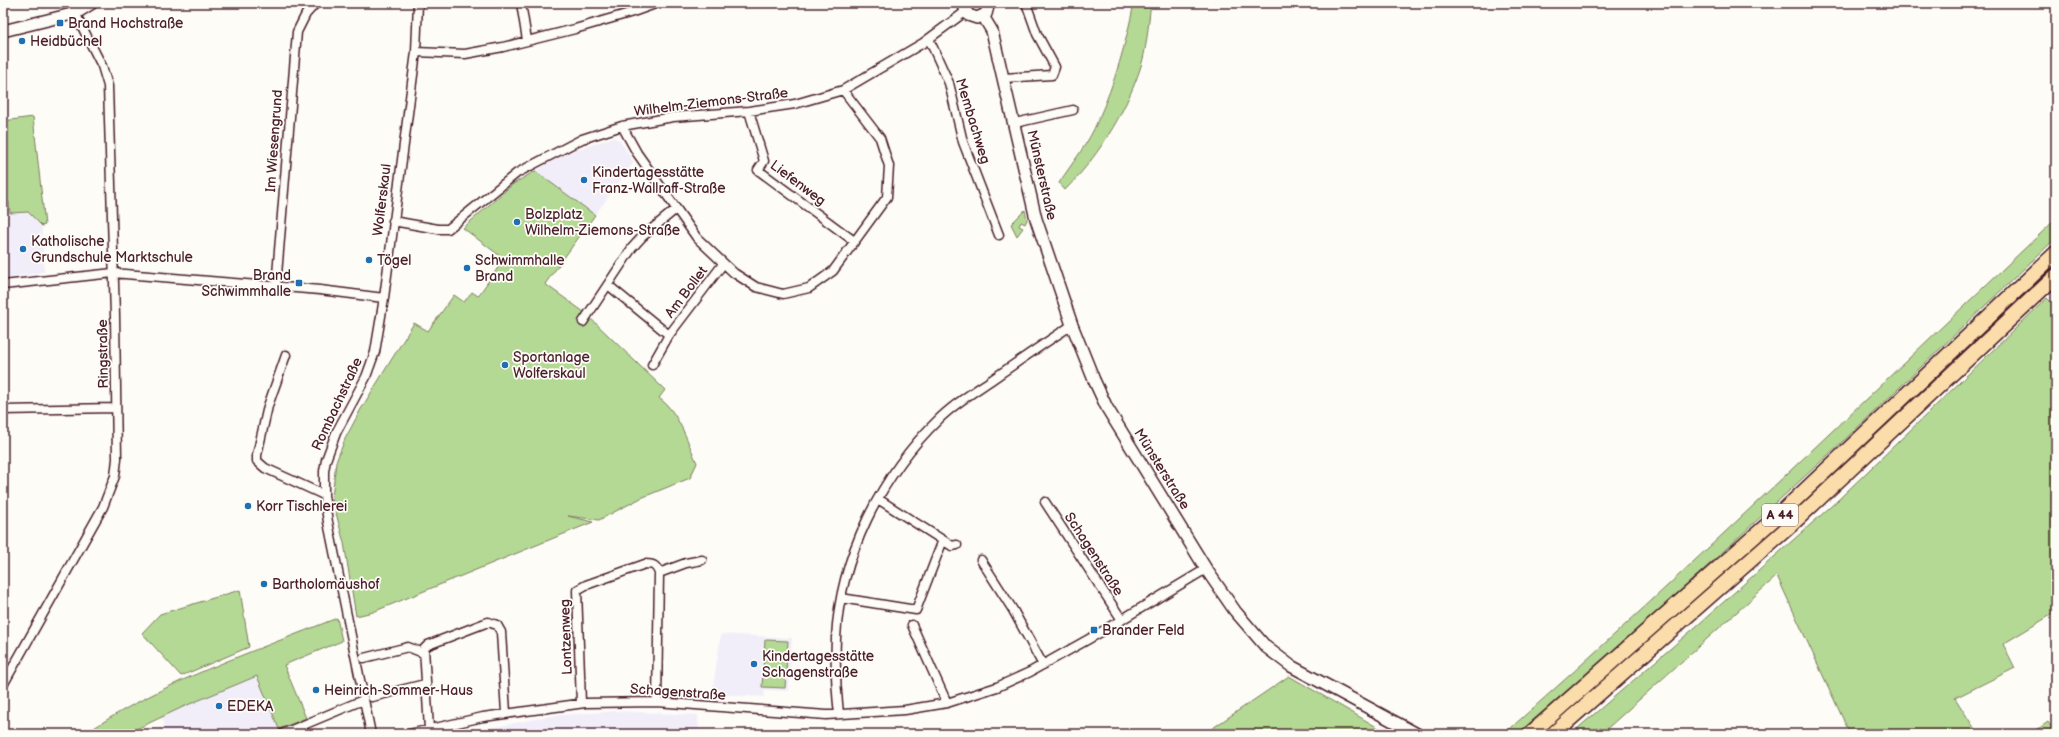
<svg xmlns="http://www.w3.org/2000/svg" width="2059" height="737" viewBox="0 0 2059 737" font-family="'Balsamiq Sans',sans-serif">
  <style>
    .built { fill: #f1eef9 }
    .green { fill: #b4d994; stroke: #7f7c60 }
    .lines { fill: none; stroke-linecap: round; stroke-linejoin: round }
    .street-casing { stroke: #4a1f2b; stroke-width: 11 }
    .secondary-casing { stroke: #4a1f2b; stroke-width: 14 }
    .highway-casing { stroke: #4a1f2b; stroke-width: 17 }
    .street { stroke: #fdfcf7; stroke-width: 8 }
    .secondary { stroke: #fdfcf7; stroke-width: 11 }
    .highway { stroke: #faddab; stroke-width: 14 }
    .poi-dot { fill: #1f6fb2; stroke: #fdfcf7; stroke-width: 1.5 }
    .labels { text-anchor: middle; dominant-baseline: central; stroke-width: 3.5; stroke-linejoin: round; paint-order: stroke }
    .shield { fill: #fdfcf7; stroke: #806168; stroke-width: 1 }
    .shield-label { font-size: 13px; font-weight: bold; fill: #4a1f2b }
    .poi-label { font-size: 14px; fill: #4a1f2b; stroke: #fdfcf7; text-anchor: start }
    .street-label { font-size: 14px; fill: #4a1f2b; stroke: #fdfcf7 }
  </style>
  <rect width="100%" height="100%" fill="#fdfcf7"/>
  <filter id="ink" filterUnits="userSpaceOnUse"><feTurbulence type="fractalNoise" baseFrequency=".025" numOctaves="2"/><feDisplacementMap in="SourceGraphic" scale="8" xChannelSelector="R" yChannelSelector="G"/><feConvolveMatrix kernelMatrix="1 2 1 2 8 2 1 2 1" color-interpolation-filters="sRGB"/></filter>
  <g filter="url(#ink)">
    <!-- built -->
    <path class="built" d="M 614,137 L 620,141 L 634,162 L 595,215 L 535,171 L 565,154 Z
      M 3,202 L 9,202 L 28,212 L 42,226 L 44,272 L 3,279 Z
      M 721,634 L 792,638 L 789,691 L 765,690 L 764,697 L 712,694 Z
      M 257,676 L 279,729 L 271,734 L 160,734 L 159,728 L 164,728 L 163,721 L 159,717 Z
      M 616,711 L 698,715 L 699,734 L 460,734 L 550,716 Z"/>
    <!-- green -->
    <path class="green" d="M 1134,3 L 1151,3 C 1148,25 1147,51 1139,72 C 1124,115 1097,158 1065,190 L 1059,183 C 1072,163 1089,143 1098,120 C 1115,83 1126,43 1134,3 Z
      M 33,117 L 45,225 L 42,226 L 28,212 L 10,213 L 9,202 L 3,202 L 3,121 Z
      M 535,171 L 595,215 L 545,284 L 584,312 L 665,390 L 659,398 C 679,412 687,441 697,463 L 690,478 L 641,498 L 599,520 L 568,516 L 593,522 L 373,612 L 356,616 L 344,543 L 332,498 L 336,462 L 345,439 L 361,409 L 414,323 L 428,331 L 454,295 L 464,302 L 472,292 L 478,296 L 504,259 L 463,228 L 513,184 Z
      M 1025,210 L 1027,220 L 1025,224 L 1021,222 L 1019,226 L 1023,228 L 1017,236 L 1011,224 Z
      M 2056,219 L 2056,238 L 1854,431 L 1650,619 L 1517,734 L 1504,734 C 1693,567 1873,391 2056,219 Z
      M 2047,298 L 2056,307 L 2056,612 L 2003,644 L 2015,668 L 1955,698 L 1978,734 L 1850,734 L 1777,576 L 1601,734 L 1571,734 L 1699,624 L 1838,500 Z
      M 240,590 L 249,647 L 181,676 L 142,633 L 160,614 Z
      M 337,618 L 342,641 L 284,665 L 306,718 L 279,729 L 257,676 L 185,706 L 126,734 L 85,734 C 160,682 253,652 337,618 Z
      M 765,640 L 788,641 L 785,688 L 762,687 Z
      M 1289,676 L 1389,734 L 1204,734 Z
      M 2048,722 L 2056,734 L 2031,734 Z"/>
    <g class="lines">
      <!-- street casing -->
      <g class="street-casing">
        <path id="street" d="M 521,3 L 527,40
          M 929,39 L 949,83 L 963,142 L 999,235
          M 416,52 L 465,54 L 503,47 L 575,29 L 633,12 L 658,3
          M 1004,78 L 1052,75 L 1055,67 L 1037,34 L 1026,3
          M 749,111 L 764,161 L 758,170 L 854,241
          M 1015,123 L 1073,110
          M 622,126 L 637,153 L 697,238 L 734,273 L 756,287 L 783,294 L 809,288 L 833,271 L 887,197 L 889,166 L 880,138 L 843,90
          M 393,221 L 438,229 L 448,229 L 517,173 L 582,139 L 622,126 L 673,117 L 749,111 L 795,104 L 843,90 L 923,43 L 965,12
          M 3,285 L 113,273 L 320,290 L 384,298
          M 608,285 L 669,335
          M 276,287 L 297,32 L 306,14 L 316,3
          M 583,322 L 632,248 L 642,237 L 676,209
          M 286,355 L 268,406 L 257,455 L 257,461 L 265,468 L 324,495
          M 652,365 L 669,335 L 723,264
          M 3,410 L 116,408
          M 878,499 L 952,546 L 957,545
          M 1045,502 L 1122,620
          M 981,560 L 1013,610 L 1043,665
          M 659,573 L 686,563 L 702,560
          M 841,598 L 916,610 L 943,540
          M 912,625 L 947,703
          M 364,658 L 408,647 L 423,653
          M 3,685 L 103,507 L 115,476 L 117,459 L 115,316 L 108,86 L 102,66 L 70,3
          M 372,697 L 425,684
          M 581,703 L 577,590 L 586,585 L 645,564 C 653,564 656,565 659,573 L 657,702
          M 839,714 C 836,689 835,664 836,638 C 840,557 881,475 939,419 C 954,404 972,393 990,381 C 1017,362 1045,343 1072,325
          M 429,729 L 424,649 L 428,645 L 488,622 L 497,625 L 501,632 L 506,713
          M 282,734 L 363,700
          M 371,734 L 328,522 L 324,495 L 324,471 L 326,460 L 336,433 L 366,377 L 375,352 L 384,298 L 416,52 L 418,3
          M 409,734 L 483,717 L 585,703 L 657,702 L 826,715 L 905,710 L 947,703 L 997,687 L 1030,672 L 1096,635 L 1206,569"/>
      </g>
      <!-- secondary casing -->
      <g class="secondary-casing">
        <path id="secondary" d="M 964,3 L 964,6 L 968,15 L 977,18 L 986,14 L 989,3
          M 983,16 L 992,31 L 1036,219 L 1072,325 L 1094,380 L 1107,408 L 1206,569 L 1235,611 L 1266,647 L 1291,666 L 1417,734
          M 3,31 L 76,13 L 92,3"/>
      </g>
      <!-- highway casing -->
      <g class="highway-casing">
        <path id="highway" d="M 1530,734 L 1782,512 L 2056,253
          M 1553,734 L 1793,523 L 2056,276"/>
      </g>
      <!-- street -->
      <use href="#street" class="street"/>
      <!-- secondary -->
      <use href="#secondary" class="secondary"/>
      <!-- highway -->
      <use href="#highway" class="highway"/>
    </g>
  </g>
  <!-- markers -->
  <g class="poi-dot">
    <rect x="56" y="19" width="8" height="8" rx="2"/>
    <circle cx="22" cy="41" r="4"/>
    <circle cx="584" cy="180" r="4"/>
    <circle cx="517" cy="222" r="4"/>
    <circle cx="23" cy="249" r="4"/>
    <circle cx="369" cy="260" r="4"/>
    <circle cx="467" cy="268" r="4"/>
    <rect x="295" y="279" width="8" height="8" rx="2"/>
    <circle cx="505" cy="365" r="4"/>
    <circle cx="248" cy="506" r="4"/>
    <circle cx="264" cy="584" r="4"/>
    <rect x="1090" y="626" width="8" height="8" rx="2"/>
    <circle cx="754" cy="664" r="4"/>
    <circle cx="316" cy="690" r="4"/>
    <circle cx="219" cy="706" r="4"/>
  </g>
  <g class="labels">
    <!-- shield labels -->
    <rect class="shield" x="1762" y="504" width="36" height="22" rx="3"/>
    <g class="shield-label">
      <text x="1780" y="515">A 44</text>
    </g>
    <!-- poi labels -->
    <g class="poi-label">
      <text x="68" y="23">Brand Hochstraße</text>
      <text x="30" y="41">Heidbüchel</text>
      <text x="592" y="172">Kindertagesstätte<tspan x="592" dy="16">Franz-Wallraff-Straße</tspan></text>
      <text x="525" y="214">Bolzplatz<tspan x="525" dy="16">Wilhelm-Ziemons-Straße</tspan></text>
      <text x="31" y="241">Katholische<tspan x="31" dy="16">Grundschule Marktschule</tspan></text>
      <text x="377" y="260">Tögel</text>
      <text x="475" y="260">Schwimmhalle<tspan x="475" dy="16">Brand</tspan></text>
      <text x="291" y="275" text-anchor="end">Brand<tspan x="291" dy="16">Schwimmhalle</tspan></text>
      <text x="513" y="357">Sportanlage<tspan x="513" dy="16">Wolferskaul</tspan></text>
      <text x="256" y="506">Korr Tischlerei</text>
      <text x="272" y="584">Bartholomäushof</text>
      <text x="1102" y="630">Brander Feld</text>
      <text x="762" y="656">Kindertagesstätte<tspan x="762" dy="16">Schagenstraße</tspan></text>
      <text x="324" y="690">Heinrich-Sommer-Haus</text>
      <text x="227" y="706">EDEKA</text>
    </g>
    <!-- street labels -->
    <g class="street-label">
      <text transform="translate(711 102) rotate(-7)">Wilhelm-Ziemons-Straße</text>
      <text transform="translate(973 121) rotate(73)">Membachweg</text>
      <text transform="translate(274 141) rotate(-86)">Im Wiesengrund</text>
      <text transform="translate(1042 175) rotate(77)">Münsterstraße</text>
      <text transform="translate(798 183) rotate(37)">Liefenweg</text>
      <text transform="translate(382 200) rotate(-83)">Wolferskaul</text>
      <text transform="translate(686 292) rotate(-53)">Am Bollet</text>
      <text transform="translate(103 354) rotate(-91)">Ringstraße</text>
      <text transform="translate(337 404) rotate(-65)">Rombachstraße</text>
      <text transform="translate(1162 469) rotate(58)">Münsterstraße</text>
      <text transform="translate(1094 554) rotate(57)">Schagenstraße</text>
      <text transform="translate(566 637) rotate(-92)">Lontzenweg</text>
      <text transform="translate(678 692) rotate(4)">Schagenstraße</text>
    </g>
  </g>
  <!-- margin -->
  <rect width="2059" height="737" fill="none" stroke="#fdfcf7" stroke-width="16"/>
  <rect x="8" y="8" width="2043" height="721" fill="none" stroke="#4a1f2b" stroke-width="1.5" filter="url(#ink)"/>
</svg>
